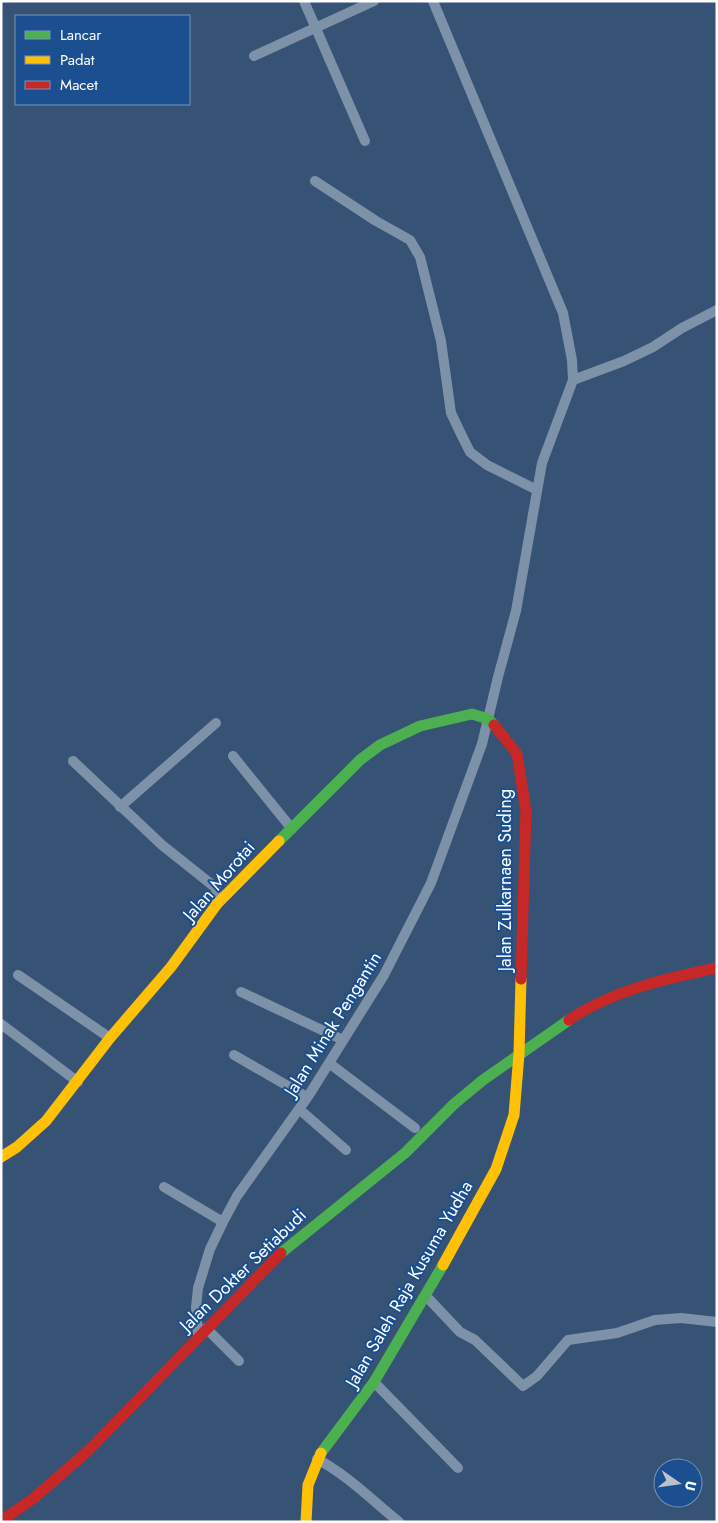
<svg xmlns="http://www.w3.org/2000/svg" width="718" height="1523" viewBox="0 0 718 1523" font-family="Jost,sans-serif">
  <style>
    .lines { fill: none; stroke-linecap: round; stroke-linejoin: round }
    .street { stroke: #7d92a8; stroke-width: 10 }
    .fast { stroke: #4caf50; stroke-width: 11 }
    .slow { stroke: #ffc107; stroke-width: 11 }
    .jam { stroke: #c62828; stroke-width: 11 }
    .labels { text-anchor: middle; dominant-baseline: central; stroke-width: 4; stroke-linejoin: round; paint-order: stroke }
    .street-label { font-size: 18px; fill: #fff; stroke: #1b4f8f }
  </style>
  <rect width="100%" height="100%" fill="#365274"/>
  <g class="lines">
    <!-- street -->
    <path class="street" d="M 304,1 L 365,141
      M 254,56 L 374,1
      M 315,181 L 376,221 L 410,240 L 420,257 L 441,341 L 451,413 L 461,434 L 470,452 L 487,465 L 537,490
      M 573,380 L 624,361 L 653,347 L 682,328 L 717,310
      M 233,756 L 292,829
      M 73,761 L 162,845 L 216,888 L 217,904
      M 120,807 L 216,723
      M 18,975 L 110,1038
      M 241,992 L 343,1040
      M 1,1024 L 78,1082
      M 234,1055 L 307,1097
      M 329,1063 L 415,1128
      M 299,1109 L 346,1150
      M 164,1187 L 223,1222
      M 426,1296 L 460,1332 L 475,1340 L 523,1386 L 537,1376 L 568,1340 L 617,1333 L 655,1320 L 681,1318 L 717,1322
      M 206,1328 L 239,1361
      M 198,1336 L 196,1307 L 198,1288 L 210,1249 L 223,1222 L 237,1196 L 309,1095 L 384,975 L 431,883 L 482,744 L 498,677 L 516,611 L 542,463 L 573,380 L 572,360 L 563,313 L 433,1
      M 374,1382 L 458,1468
      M 317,1459 C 346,1474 373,1501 399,1522"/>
    <!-- fast -->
    <path class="fast" d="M 279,841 L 360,760 L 380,745 L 420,726 L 472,714 L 488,719 L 494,725
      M 281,1253 L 405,1153 L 454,1104 L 483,1080 L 569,1020
      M 321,1453 L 374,1382 L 443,1265"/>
    <!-- slow -->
    <path class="slow" d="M 1,1157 L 17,1147 L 46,1121 L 110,1038 L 171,967 L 217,904 L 279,841
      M 443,1265 L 496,1169 L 514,1115 L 519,1054 L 521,979
      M 306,1522 L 308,1485 L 321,1453"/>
    <!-- jam -->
    <path class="jam" d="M 494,725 L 517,754 L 526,811 L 521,979
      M 569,1020 C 611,991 667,978 717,968
      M 1,1521 L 34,1498 L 89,1450 L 281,1253"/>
  </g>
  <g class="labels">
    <!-- street labels -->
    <g class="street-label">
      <text transform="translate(505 880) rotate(-90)">Jalan Zulkarnaen Suding</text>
      <text transform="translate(219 881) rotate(-49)">Jalan Morotai</text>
      <text transform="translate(333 1024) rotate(-58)">Jalan Minak Pengantin</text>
      <text transform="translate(243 1270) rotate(-44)">Jalan Dokter Setiabudi</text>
      <text transform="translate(409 1284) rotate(-60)">Jalan Saleh Raja Kusuma Yudha</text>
    </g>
  </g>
  <!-- border -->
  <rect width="718" height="1523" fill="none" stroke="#ffffff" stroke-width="5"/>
  <!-- legend -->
  <rect x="15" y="15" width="175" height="90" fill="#1b4f8f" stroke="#7695bc"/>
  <rect x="25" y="31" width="25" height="8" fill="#4caf50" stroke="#7695bc"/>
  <text x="60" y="40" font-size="15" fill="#ffffff">Lancar</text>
  <rect x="25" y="56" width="25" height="8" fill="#ffc107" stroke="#7695bc"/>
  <text x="60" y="65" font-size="15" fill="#ffffff">Padat</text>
  <rect x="25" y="81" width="25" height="8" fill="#c62828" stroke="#7695bc"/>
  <text x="60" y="90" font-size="15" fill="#ffffff">Macet</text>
  <!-- north arrow -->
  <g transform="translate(678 1483) rotate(103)"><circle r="24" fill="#1b4f8f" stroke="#7695bc"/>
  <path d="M0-4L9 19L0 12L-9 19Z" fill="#b9c2ce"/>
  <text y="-8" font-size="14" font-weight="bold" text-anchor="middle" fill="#ffffff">U</text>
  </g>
</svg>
